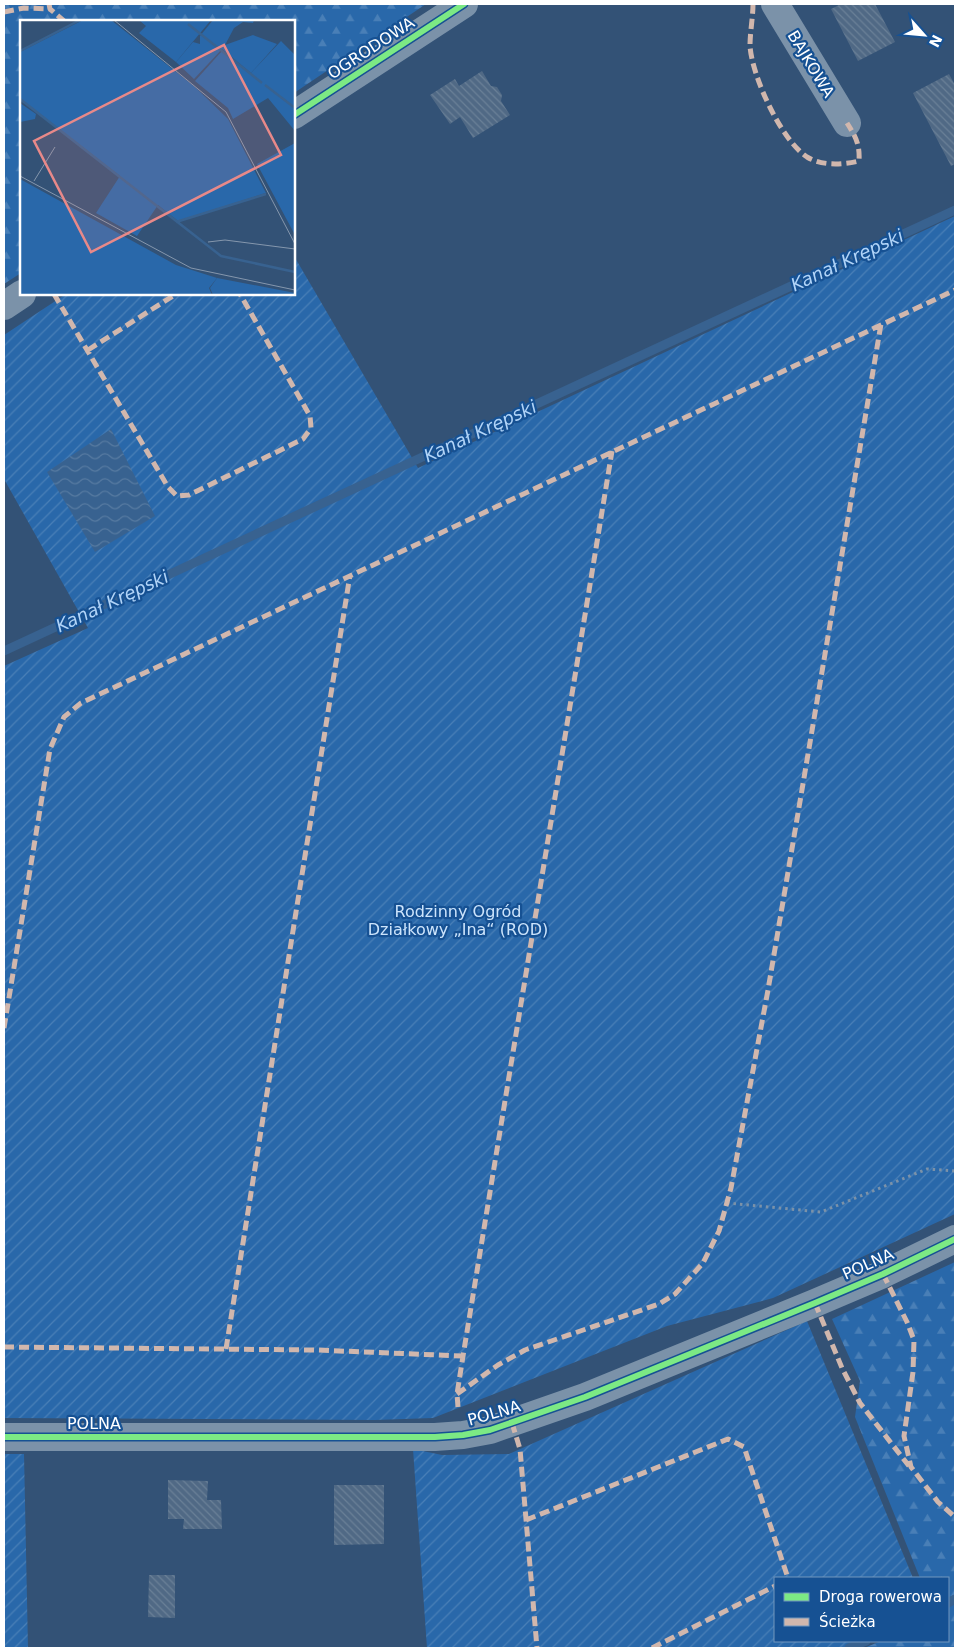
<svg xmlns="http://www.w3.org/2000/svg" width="959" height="1652" viewBox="0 0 959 1652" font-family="'DejaVu Sans',sans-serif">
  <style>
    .forest { fill: url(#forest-firs) }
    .garden { fill: url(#garden-furrows) }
    .water { fill: url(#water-waves) }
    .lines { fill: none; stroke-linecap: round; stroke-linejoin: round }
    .stream { stroke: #386290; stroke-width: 9 }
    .building { fill: url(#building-back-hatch) }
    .path { stroke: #7b92a9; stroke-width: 3; stroke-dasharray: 2.5 4; stroke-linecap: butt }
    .minor { stroke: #7b92a9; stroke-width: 28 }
    .quiet { stroke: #d1b7ad; stroke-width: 5; stroke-dasharray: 10 5; stroke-linecap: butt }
    .cycleway-casing { stroke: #165193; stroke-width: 9 }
    .cycleway { stroke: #7ce984; stroke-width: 6 }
    .labels { text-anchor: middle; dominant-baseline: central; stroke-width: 4.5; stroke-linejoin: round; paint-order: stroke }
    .street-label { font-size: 16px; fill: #fff; stroke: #165193 }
    .park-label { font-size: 16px; fill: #cce4fc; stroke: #165193 }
    .water-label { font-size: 18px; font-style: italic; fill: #b1d4f8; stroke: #165193 }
    .inset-river { fill: none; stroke: #386290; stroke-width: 2.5 }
    .inset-road { fill: none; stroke: #8597ad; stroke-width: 1 }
    .view { fill: #e88989; fill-opacity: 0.15; stroke: #e88989; stroke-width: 2.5 }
    .inset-edge { fill: none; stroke: #fff; stroke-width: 2.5 }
  </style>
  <defs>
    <pattern id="forest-firs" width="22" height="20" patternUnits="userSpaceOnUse" patternTransform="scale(1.25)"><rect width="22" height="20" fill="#2968aa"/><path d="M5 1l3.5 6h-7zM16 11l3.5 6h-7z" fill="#497fb7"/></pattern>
    <pattern id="garden-furrows" width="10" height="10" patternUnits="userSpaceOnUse" patternTransform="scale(1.25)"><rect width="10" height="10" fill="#2968aa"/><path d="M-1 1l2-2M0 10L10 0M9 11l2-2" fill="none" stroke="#497fb7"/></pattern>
    <pattern id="water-waves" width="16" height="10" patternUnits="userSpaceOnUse" patternTransform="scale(1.25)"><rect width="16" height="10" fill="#386290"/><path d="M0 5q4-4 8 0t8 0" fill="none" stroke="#567aa1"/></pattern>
    <pattern id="building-back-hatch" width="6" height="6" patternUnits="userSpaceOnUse" patternTransform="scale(1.25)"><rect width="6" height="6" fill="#506985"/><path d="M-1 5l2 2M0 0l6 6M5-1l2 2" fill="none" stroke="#6a8097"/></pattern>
  </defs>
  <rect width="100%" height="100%" fill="#335276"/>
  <!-- forest -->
  <path class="forest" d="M 4,4 L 426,4 L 294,93 L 294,21 L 21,21 L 21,273 L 4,284 Z
    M 955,1262 L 955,1648 L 864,1648 L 881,1641 L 948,1641 L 948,1578 L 920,1578 L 855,1417 L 860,1381 L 832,1319 Z"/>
  <!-- garden -->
  <path class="garden" d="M 955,216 L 955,1214 L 773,1298 L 667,1326 L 433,1418 L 375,1420 L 4,1418 L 4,666 L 88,628 L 4,479 L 4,335 L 66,294 L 294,294 L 294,256 L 418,468 Z
    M 807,1321 L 913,1578 L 775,1578 L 775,1641 L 863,1641 L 846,1648 L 427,1648 L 413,1449 L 442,1455 L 509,1454 Z
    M 4,1454 L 24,1454 L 28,1648 L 4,1648 Z"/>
  <!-- water -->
  <path class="water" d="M 111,429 L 155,516 L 95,552 L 47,472 Z"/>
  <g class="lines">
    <!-- stream -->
    <path class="stream" d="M 4,651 L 955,210
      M 948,1603 L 955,1599
      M 849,1648 L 866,1641"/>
  </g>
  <!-- building -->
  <path class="building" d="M 841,4 L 875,4 L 895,42 L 858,61 L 831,9 Z
    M 482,71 L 491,86 L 497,87 L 502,95 L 501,101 L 510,115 L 473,138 L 460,117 L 450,124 L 430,95 L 455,79 L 459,86 Z
    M 949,74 L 955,85 L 955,164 L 951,166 L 913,93 Z
    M 168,1480 L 208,1481 L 207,1500 L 221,1500 L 222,1529 L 183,1529 L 184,1519 L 168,1519 Z
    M 334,1485 L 384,1485 L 384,1544 L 334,1545 Z
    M 149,1575 L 175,1575 L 175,1618 L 148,1617 Z"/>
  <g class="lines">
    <!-- path -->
    <path class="path" d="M 727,1203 L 821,1212 L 927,1169 L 955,1171"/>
    <!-- minor -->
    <path class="minor" d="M 775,4 L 847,123
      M 294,115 L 464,4
      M 4,306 L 22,294
      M 4,1437 L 435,1437 L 463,1435 L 490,1430 L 585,1397 L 815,1303 L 883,1274 L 955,1239"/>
    <!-- quiet -->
    <path class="quiet" d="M 49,4 L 50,9 L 64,21
      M 753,4 C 753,17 750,32 750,46 C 752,76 781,140 807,157 C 822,166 842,165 859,161 C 860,145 856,137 847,123
      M 4,12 L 24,8 L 50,9
      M 54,294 L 168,487 L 177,496 L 189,495 L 303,439 L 311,428 L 310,416 L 240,294
      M 88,350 L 176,294
      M 4,1028 L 50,749 L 64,717 L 81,703 L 955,290
      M 883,1274 L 907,1322 L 914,1340 L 913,1372 L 904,1436 L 911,1467 L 938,1502 L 955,1517
      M 815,1303 L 842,1368 L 860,1403 L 909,1466
      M 4,1347 L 316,1350 L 463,1356
      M 226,1349 L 350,575
      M 457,1394 L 498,1365 L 525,1350 L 659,1304 L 675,1294 L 703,1263 L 719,1231 L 731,1188 L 768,990 L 881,324
      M 458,1407 L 457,1394 L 463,1356 L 612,451
      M 512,1423 L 520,1449 L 537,1648
      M 526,1520 L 728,1439 L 744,1447 L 788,1578
      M 652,1648 L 775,1586"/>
    <!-- cycleway casing -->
    <g class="cycleway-casing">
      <path id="cycleway" d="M 294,115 L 464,4
        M 4,1437 L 435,1437 L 463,1435 L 490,1430 L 585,1397 L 815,1303 L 883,1274 L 955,1239"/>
    </g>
    <!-- cycleway -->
    <use href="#cycleway" class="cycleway"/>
  </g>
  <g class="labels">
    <!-- street labels -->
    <g class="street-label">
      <text transform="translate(371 48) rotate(-33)">OGRODOWA</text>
      <text transform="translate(811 64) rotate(59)">BAJKOWA</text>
      <text transform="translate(868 1264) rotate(-24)">POLNA</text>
      <text transform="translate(494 1413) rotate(-16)">POLNA</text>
      <text x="94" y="1423">POLNA</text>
    </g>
    <!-- park labels -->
    <g class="park-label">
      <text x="458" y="911">Rodzinny Ogród<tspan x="458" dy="18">Działkowy „Ina“ (ROD)</tspan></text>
    </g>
    <!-- water labels -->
    <g class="water-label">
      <text transform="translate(847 260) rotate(-25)">Kanał Krępski</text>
      <text transform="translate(480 431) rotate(-25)">Kanał Krępski</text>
      <text transform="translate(112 601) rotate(-25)">Kanał Krępski</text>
    </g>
  </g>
  <!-- overview -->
  <g transform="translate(20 20)">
    <rect width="275" height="275" fill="#335276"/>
    <path d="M 193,0 L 234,0 L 233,3 L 223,2 L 214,8 L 205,25 L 233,15 L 257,24 L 231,53 L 202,29 L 174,59 L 156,42 L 173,22 L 180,24 L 180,16 ZM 0,83 L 16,94 L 15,99 L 0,102 ZM 0,159 L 156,245 L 197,258 L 189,268 L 192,275 L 0,275 Z" fill="#2968aa"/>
    <path d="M 63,0 L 91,0 L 175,67 L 208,99 L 246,173 L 158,201 L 138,185 L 117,216 L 76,193 L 100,156 L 0,79 L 0,32 ZM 119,0 L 191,0 L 156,42 L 119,13 L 126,6 ZM 261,21 L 275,35 L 275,111 L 248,78 L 213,99 L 208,88 L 175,61 L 202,31 L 230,54 ZM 275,123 L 275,215 L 237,144 ZM 197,258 L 275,273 L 275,275 L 193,275 L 190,268 Z" fill="#2968aa"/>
    <path class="inset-river" d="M 168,4 L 242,63M 0,31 L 60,0M 245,65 L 275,88M 0,79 L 201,236 L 275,252M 156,202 L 246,174"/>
    <path class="inset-road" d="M 94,0 L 206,92 L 275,224M 0,156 L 171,248 L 275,270M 14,161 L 35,127M 188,222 L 205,220 L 275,229"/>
    <path class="view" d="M 204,25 L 261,135 L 71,232 L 14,121 Z"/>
    <rect width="275" height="275" class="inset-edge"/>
  </g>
  <!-- border -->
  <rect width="959" height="1652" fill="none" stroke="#ffffff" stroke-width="10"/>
  <!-- legend -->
  <rect x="774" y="1577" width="175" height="65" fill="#165193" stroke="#7397be"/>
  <rect x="784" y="1593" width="25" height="8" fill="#7ce984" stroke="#7397be"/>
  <text x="819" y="1602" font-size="15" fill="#ffffff">Droga rowerowa</text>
  <rect x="784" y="1618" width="25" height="8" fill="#d1b7ad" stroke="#7397be"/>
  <text x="819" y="1627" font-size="15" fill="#ffffff">Ścieżka</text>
  <!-- north arrow -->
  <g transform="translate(924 35) rotate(117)" stroke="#165193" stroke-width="4" paint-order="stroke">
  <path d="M0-4L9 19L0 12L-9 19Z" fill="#ffffff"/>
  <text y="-8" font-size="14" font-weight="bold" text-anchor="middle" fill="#ffffff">N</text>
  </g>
</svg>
